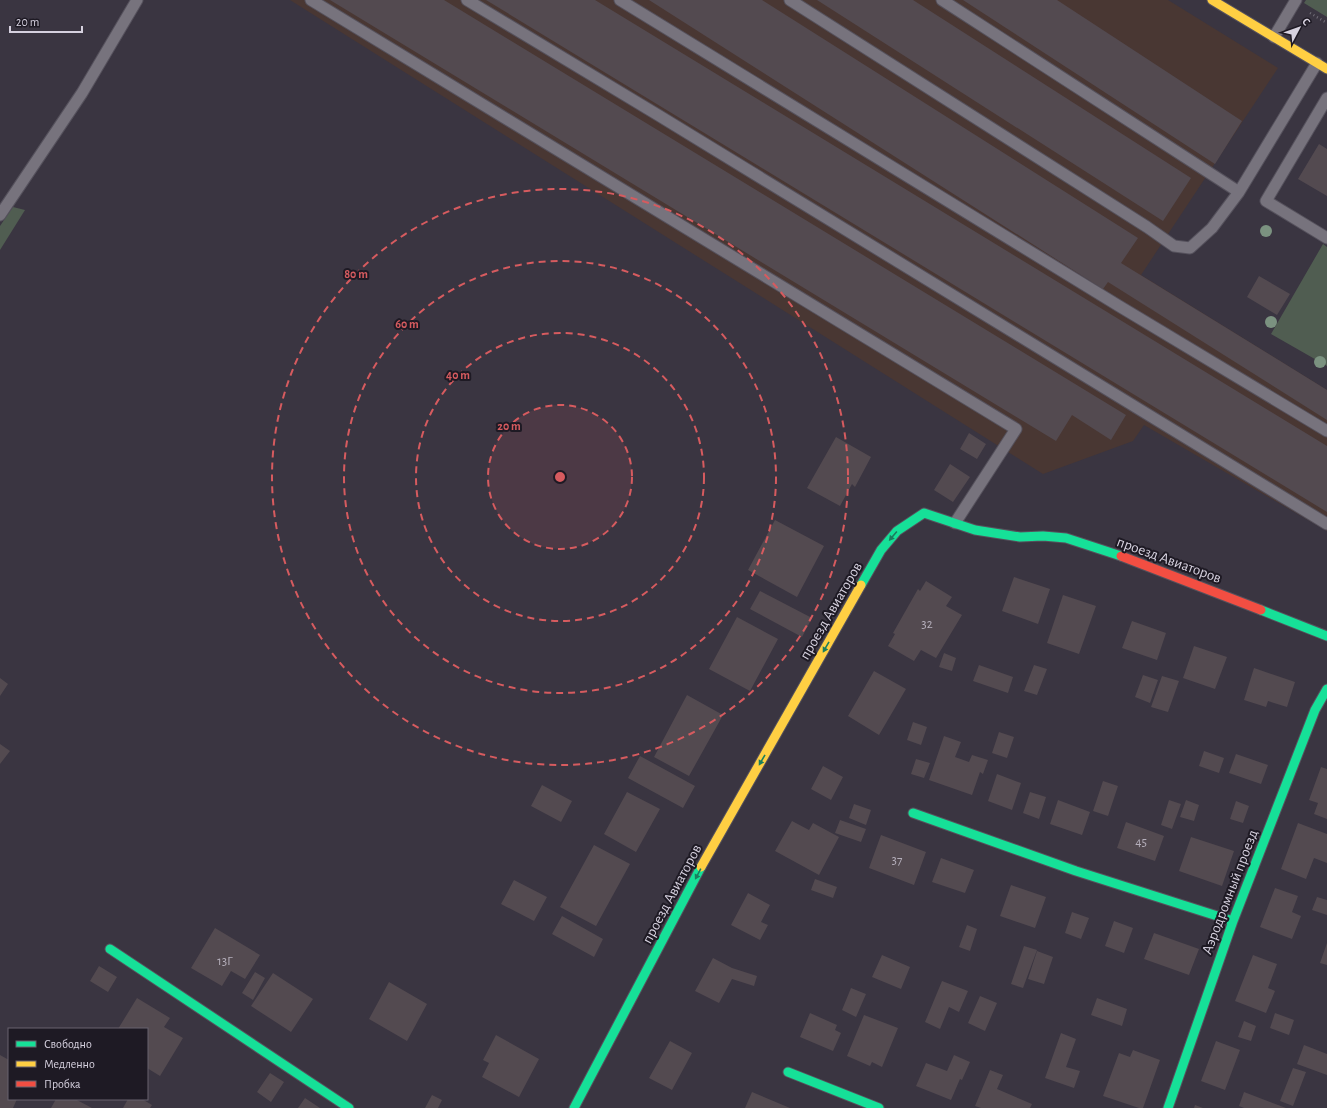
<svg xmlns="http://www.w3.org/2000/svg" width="1327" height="1108" viewBox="0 0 1327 1108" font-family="'Alegreya Sans',sans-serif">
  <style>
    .industrial { fill: #493733 }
    .green { fill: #505d51 }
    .building { fill: #534a50 }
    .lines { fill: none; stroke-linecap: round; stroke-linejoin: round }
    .lane-casing { stroke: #55515c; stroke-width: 13 }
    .fast-casing { stroke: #55515c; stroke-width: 11 }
    .slow-casing { stroke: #55515c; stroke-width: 11 }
    .jam-casing { stroke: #55515c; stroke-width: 11 }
    .path { stroke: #726e78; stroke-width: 2.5; stroke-dasharray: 1 3; stroke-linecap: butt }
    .lane { stroke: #77737d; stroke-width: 11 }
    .fast { stroke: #16e098; stroke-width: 9 }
    .slow { stroke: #ffcf43; stroke-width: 9 }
    .jam { stroke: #f24e42; stroke-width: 9 }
    .tree { fill: #7b9280 }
    .oneway { fill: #1a7d5e }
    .ring { fill: none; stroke: #d65b5f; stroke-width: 2; stroke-dasharray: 7 5 }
    .labels { text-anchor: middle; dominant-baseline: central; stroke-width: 4; stroke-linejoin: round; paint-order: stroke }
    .number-label { font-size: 13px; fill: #b5afbb }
    .street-label { font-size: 15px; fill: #d6d1df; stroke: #1e1a24 }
    .centre { fill: #d65b5f; stroke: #1e1a24; stroke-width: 2 }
    .ring-label { font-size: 12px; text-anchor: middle; font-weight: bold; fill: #d65b5f; stroke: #1e1a24; stroke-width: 4; stroke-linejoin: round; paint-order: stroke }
  </style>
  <rect width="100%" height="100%" fill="#3a3541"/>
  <!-- industrial -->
  <path class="industrial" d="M 290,0 L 1168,0 L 1278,68 L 1141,275 L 1327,390 L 1327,531 L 1144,425 L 1133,441 L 1043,474 Z"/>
  <!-- green -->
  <path class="green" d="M 1306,0 L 1327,0 L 1327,17 L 1304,3 Z
    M 13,207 L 25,210 L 0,250 L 0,226 Z
    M 1323,244 L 1327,247 L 1327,366 L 1271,334 Z"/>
  <!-- building -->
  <path class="building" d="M 330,0 L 444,0 L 1126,415 L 1111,440 L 1072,415 L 1056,441 Z
    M 486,0 L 595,0 L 1327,446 L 1327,512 Z
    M 649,0 L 762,0 L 1138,238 L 1121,263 L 1327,390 L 1327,420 L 1108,282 L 1103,289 Z
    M 817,0 L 913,0 L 1191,178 L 1163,221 Z
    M 963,0 L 1057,0 L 1242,121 L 1215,164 Z
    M 1319,144 L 1327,149 L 1327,196 L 1298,179 Z
    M 1259,276 L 1290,294 L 1277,315 L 1247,297 Z
    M 969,433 L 986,444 L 977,459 L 960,449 Z
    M 836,437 L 871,457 L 855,487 L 852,484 L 840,506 L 807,488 Z
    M 950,464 L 970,477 L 953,502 L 934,490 Z
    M 775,520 L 824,546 L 797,597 L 748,570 Z
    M 1014,577 L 1050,589 L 1038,624 L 1002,611 Z
    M 926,581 L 952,597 L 946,606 L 962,615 L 936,658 L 921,650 L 914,661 L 888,646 L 895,634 L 893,633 L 918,589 L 920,591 Z
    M 760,591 L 812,618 L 802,637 L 750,609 Z
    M 1063,595 L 1096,606 L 1079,654 L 1047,643 Z
    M 737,617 L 778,639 L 750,691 L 709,669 Z
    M 1132,621 L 1166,633 L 1157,660 L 1122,648 Z
    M 1194,646 L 1227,657 L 1215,689 L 1183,678 Z
    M 944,653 L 956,658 L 952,671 L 939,667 Z
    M 979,665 L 1013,677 L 1008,693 L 973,681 Z
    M 1034,665 L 1047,669 L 1037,695 L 1024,691 Z
    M 1254,668 L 1295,682 L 1287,707 L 1268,701 L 1266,707 L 1244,700 Z
    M 874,671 L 906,689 L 879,735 L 848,716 Z
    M 1143,675 L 1158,680 L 1150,703 L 1135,697 Z
    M 1162,676 L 1179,681 L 1168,712 L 1151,707 Z
    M 0,678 L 8,684 L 0,696 Z
    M 687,695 L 723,715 L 689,776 L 654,757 Z
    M 913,722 L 927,727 L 921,745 L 907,740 Z
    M 999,732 L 1014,737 L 1007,758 L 992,753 Z
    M 944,736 L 961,742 L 955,757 L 969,762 L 972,755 L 988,760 L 983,774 L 980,772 L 972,795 L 929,780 Z
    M 0,744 L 10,751 L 0,764 Z
    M 1204,751 L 1224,758 L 1219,773 L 1199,766 Z
    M 1236,754 L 1268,765 L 1261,784 L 1229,773 Z
    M 640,756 L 695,786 L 683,808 L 628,778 Z
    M 916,759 L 930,763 L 924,778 L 911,774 Z
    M 823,766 L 843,777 L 831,800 L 811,789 Z
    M 1321,767 L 1327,769 L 1327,819 L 1314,814 L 1318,803 L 1309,800 Z
    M 997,774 L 1021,783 L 1012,810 L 988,801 Z
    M 1103,781 L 1118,786 L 1108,816 L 1093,811 Z
    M 542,785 L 572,801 L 561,822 L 531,806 Z
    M 627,792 L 660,809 L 636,852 L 604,834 Z
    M 1030,792 L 1046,797 L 1039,819 L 1023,813 Z
    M 1058,800 L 1090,812 L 1082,835 L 1050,824 Z
    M 1169,800 L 1181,804 L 1172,829 L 1161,825 Z
    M 1186,800 L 1199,805 L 1194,821 L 1180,817 Z
    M 1236,801 L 1249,806 L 1243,823 L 1230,819 Z
    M 854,804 L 871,810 L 866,825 L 849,818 Z
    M 840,820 L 866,829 L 861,842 L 835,833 Z
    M 792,821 L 809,830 L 813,823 L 839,837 L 819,875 L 775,851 Z
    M 1126,822 L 1164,836 L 1155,861 L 1117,848 Z
    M 1298,823 L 1327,834 L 1327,863 L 1314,858 L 1306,879 L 1281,869 Z
    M 881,835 L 926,852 L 914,885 L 869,868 Z
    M 1191,837 L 1234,851 L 1222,886 L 1179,871 Z
    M 594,845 L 630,864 L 596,926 L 560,907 Z
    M 941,858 L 974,870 L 965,893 L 932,882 Z
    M 815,879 L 837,887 L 833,898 L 811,890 Z
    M 514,880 L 547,897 L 534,921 L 501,904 Z
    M 1011,885 L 1046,897 L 1035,928 L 1000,916 Z
    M 1275,888 L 1298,896 L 1292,912 L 1301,916 L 1292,939 L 1260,927 Z
    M 748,893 L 770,905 L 761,922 L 768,925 L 760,940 L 731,925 Z
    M 1317,897 L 1327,900 L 1327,915 L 1312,910 Z
    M 1072,912 L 1089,918 L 1081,939 L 1065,933 Z
    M 562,916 L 603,939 L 594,957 L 552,934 Z
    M 1114,921 L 1133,928 L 1124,953 L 1105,946 Z
    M 967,925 L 977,929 L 970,951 L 959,947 Z
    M 215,928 L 260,955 L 245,979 L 231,971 L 222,986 L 191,968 Z
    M 1154,933 L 1199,949 L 1189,975 L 1144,959 Z
    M 1327,943 L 1327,965 L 1320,963 Z
    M 1024,946 L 1037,950 L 1023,988 L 1011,984 Z
    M 1037,951 L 1053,957 L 1044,984 L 1028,979 Z
    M 882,955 L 910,967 L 901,989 L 872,977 Z
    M 1253,955 L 1277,964 L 1268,988 L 1275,991 L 1266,1013 L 1235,1001 Z
    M 713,958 L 732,968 L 757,976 L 754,986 L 732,979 L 719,1003 L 695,991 Z
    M 99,966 L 117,977 L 108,992 L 90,981 Z
    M 255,972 L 265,978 L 253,1000 L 242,993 Z
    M 273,973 L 313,999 L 291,1032 L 251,1006 Z
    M 942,981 L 968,991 L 959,1012 L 949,1007 L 940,1029 L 925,1022 Z
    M 389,982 L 427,1004 L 407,1041 L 369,1019 Z
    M 851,988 L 866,994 L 856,1017 L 842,1010 Z
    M 980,996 L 997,1003 L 985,1031 L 968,1023 Z
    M 137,998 L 170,1018 L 164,1027 L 183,1038 L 160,1076 L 147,1068 L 147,1029 L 118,1029 Z
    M 1097,998 L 1127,1009 L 1122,1026 L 1091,1015 Z
    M 810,1013 L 837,1025 L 835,1030 L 841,1033 L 833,1051 L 800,1037 Z
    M 1275,1013 L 1294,1020 L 1289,1035 L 1270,1028 Z
    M 864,1015 L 898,1028 L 882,1067 L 872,1062 L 870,1066 L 847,1056 Z
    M 1244,1021 L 1256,1026 L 1251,1041 L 1238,1037 Z
    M 1061,1033 L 1076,1039 L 1066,1067 L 1080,1071 L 1074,1088 L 1045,1078 Z
    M 496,1035 L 539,1059 L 519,1097 L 482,1077 L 489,1063 L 483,1060 Z
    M 670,1041 L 692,1053 L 672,1090 L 649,1078 Z
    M 1216,1041 L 1240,1050 L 1225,1090 L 1201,1081 Z
    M 1304,1045 L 1327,1054 L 1327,1075 L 1297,1064 Z
    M 1133,1050 L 1160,1060 L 1143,1108 L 1139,1108 L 1103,1096 L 1119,1053 L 1130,1057 Z
    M 0,1055 L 9,1060 L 9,1099 L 17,1099 L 13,1108 L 0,1108 Z
    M 954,1055 L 970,1062 L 962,1080 L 960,1079 L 951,1100 L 916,1086 L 926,1063 L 947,1071 Z
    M 1293,1068 L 1306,1072 L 1293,1106 L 1280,1101 Z
    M 990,1070 L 1003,1075 L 997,1089 L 1032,1104 L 1030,1108 L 981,1108 L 975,1106 Z
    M 270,1073 L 284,1082 L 271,1102 L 257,1092 Z
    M 752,1092 L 790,1108 L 745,1108 Z
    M 1244,1092 L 1286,1108 L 1244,1108 L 1239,1106 Z
    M 432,1095 L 442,1100 L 438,1108 L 425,1108 Z
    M 305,1098 L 320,1108 L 298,1108 Z
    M 56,1099 L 75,1099 L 92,1108 L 51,1108 Z
    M 128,1099 L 142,1099 L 152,1105 L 150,1108 L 123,1108 Z
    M 1195,1105 L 1203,1108 L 1194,1108 Z"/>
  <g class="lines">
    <!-- lane casing -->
    <g class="lane-casing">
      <path id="lane" d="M 311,0 L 1016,429 L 955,523
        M 467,0 L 658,115 L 1327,524
        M 620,0 L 1119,306 L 1327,431
        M 790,0 L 1147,227 L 1174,246 L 1190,248 L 1212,228 L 1239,192
        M 942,0 L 1239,192 L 1317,63
        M 1274,37 L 1296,0
        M 1327,98 L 1266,201 L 1327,238
        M 0,215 L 82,93 L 137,0"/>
    </g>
    <!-- fast casing -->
    <g class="fast-casing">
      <path id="fast" d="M 861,585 L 881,550 L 897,531 L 924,513 L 975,530 L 1020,537 L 1043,536 L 1066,538 L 1121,556
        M 1261,610 L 1327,636
        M 913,813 L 1076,871 L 1233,921
        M 110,949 L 349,1108
        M 788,1072 L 879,1108
        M 574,1108 L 701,867
        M 1168,1108 L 1233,921 L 1315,710 L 1327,689"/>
    </g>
    <!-- slow casing -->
    <g class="slow-casing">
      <path id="slow" d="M 1212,0 L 1327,69
        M 701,867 L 861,585"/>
    </g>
    <!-- jam casing -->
    <g class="jam-casing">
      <path id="jam" d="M 1121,556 L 1261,610"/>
    </g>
    <!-- path -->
    <path class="path" d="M 1310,13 L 1327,23"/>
    <!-- lane -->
    <use href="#lane" class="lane"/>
    <!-- fast -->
    <use href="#fast" class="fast"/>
    <!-- slow -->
    <use href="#slow" class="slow"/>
    <!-- jam -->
    <use href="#jam" class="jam"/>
  </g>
  <!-- trees -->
  <g class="tree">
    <circle cx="1266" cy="231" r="6"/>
    <circle cx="1271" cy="322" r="6"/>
    <circle cx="1320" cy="362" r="6"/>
  </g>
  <!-- one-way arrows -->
  <defs><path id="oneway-solid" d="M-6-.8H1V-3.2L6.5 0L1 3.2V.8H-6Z"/></defs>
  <g class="oneway">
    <use href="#oneway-solid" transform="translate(893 536) rotate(130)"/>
    <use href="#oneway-solid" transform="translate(826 647) rotate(120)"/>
    <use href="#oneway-solid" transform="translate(762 760) rotate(120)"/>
    <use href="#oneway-solid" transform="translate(698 874) rotate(118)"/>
  </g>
  <!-- distance rings -->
  <circle cx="560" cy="477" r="72" fill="#d65b5f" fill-opacity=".12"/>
  <g class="ring">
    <circle cx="560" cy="477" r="72"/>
    <circle cx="560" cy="477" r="144"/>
    <circle cx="560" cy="477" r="216"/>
    <circle cx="560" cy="477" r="288"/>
  </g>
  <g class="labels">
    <!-- number labels -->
    <g class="number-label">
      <text x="927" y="624">32</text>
      <text x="1141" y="842">45</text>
      <text x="897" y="860">37</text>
      <text x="225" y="961">13Г</text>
    </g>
    <!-- street labels -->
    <g class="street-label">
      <text transform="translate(1169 560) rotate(20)">проезд Авиаторов</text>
      <text transform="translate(831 611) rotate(-60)">проезд Авиаторов</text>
      <text transform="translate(1230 892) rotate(-69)">Аэродромный проезд</text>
      <text transform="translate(672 894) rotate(-62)">проезд Авиаторов</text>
    </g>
  </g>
  <circle cx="560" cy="477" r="6" class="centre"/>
  <g class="ring-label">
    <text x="356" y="278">80 m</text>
    <text x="407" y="328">60 m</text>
    <text x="458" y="379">40 m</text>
    <text x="509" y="430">20 m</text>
  </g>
  <!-- legend -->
  <rect x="8" y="1028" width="140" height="72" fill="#1e1a24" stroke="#68636f"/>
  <rect x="16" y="1041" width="20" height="6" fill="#16e098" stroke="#68636f"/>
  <text x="44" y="1048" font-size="12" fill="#d6d1df">Свободно</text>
  <rect x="16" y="1061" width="20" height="6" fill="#ffcf43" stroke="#68636f"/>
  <text x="44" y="1068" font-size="12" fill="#d6d1df">Медленно</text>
  <rect x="16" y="1081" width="20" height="6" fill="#f24e42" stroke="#68636f"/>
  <text x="44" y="1088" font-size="12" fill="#d6d1df">Пробка</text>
  <!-- north arrow -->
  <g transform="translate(1299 28) rotate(49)" stroke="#1e1a24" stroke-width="3" paint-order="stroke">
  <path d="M0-3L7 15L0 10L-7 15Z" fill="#d6d1df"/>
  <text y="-6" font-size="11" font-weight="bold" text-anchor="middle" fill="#d6d1df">С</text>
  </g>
  <!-- scale -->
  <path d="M10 26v6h72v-6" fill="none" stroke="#d6d1df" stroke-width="2"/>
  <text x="16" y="26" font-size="12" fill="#d6d1df" stroke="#1e1a24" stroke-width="3" paint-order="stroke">20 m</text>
</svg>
